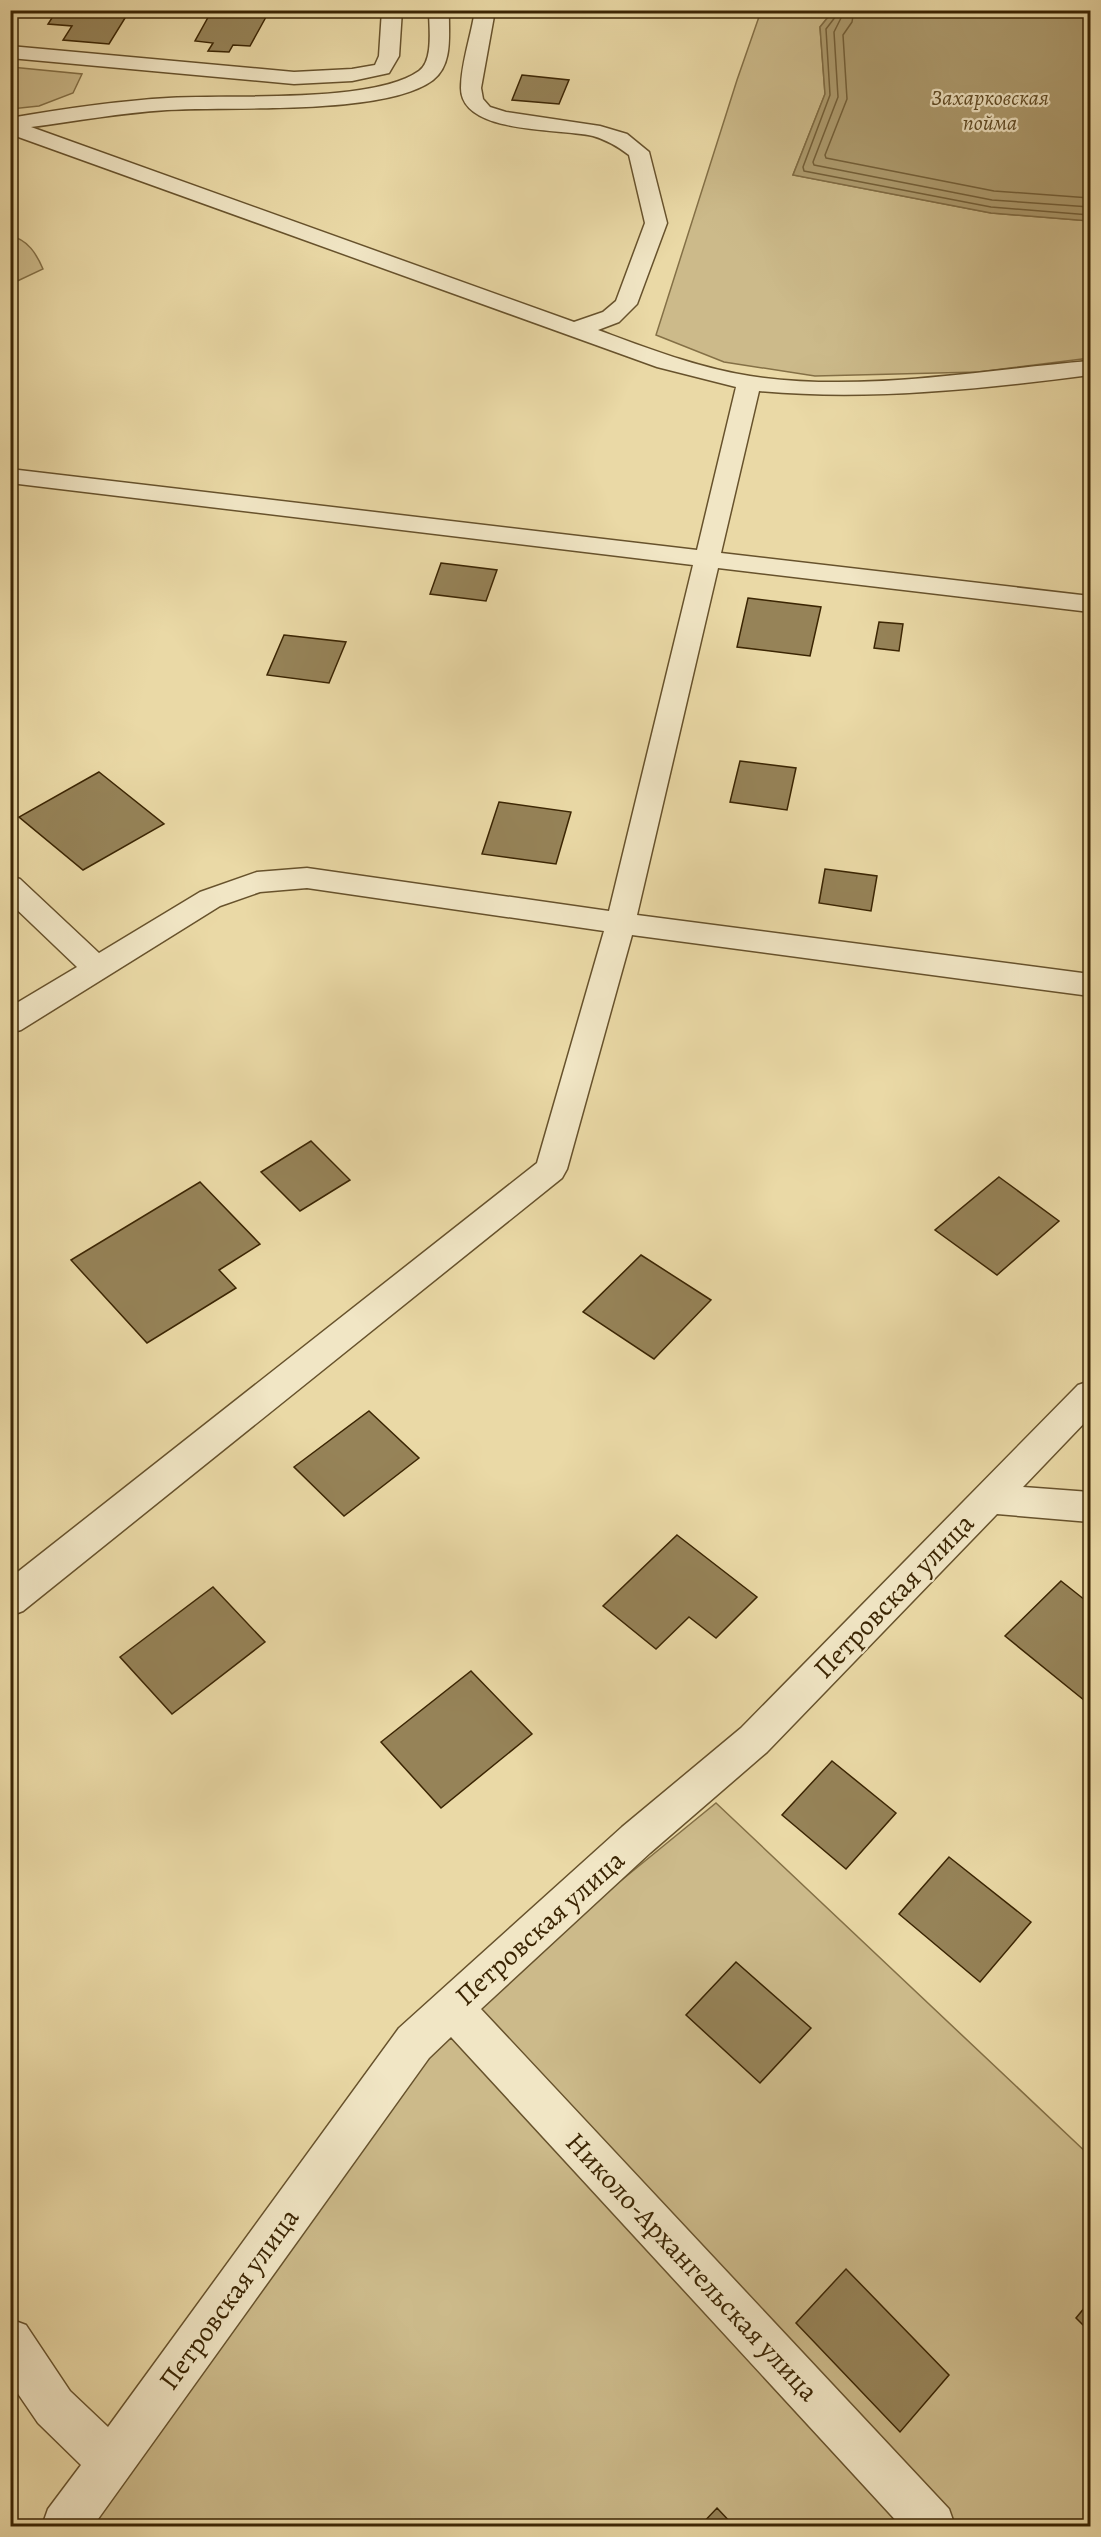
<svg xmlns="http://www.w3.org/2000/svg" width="1101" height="2537" viewBox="0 0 1101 2537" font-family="Alegreya,serif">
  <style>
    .green { fill: #ccba8a; stroke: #847046; stroke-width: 1.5 }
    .water { fill: #ae9c6f; stroke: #806c44; stroke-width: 1.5 }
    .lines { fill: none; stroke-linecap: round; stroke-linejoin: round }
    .shore { stroke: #746039; stroke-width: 1.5 }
    .building { fill: #968358; stroke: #3b2503; stroke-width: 1.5 }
    .minor-casing { stroke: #67522c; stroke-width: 3 }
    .minor { fill: #f1e6c5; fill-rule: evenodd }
    .labels { text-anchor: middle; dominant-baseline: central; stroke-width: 4.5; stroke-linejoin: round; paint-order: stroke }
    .far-water-label { font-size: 22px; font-style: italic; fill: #5e4923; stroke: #f1e6c5 }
    .near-street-label { font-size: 28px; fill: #3b2503; stroke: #f1e6c5 }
  </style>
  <rect width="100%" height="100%" fill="#ead9a6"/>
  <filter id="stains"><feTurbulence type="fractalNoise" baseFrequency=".00333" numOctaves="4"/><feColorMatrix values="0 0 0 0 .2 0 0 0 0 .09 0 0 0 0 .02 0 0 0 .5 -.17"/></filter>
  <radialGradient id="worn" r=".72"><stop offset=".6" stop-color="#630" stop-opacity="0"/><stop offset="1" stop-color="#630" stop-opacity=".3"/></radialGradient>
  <!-- green -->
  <path class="green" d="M 761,11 L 833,11 L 820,27 L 825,94 L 793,175 L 991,213 L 1090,221 L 1090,358 L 978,372 L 815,376 L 724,362 L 656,335 L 737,80 Z
    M 10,67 L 11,67 L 82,74 L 73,93 L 39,106 L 11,109 Z
    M 10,236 C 28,239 37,255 43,269 L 11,284 Z
    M 716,1803 L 1090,2156 L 1090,2526 L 88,2526 L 372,2119 L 514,1968 Z"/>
  <!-- water -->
  <path class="water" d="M 833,11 L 1090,11 L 1090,221 L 991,213 L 793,175 L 825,94 L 820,27 Z"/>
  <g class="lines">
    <!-- shore -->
    <path class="shore" d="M 837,10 L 836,16 L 826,29 L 830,95 L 803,167 L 804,171 L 991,207 L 1090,215
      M 845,10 L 834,32 L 838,97 L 813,162 L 814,165 L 992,200 L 1090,207
      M 854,10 L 852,22 L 843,35 L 847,99 L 825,155 L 826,158 L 994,191 L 1090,198"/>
  </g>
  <!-- building -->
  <path class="building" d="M 57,10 L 130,10 L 109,44 L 63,40 L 72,26 L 48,24 Z
    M 211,12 L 266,17 L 250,46 L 233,45 L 229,52 L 208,51 L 213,43 L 195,41 Z
    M 522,75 L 569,80 L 559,104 L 512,100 Z
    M 441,563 L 497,570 L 486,601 L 430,594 Z
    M 748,598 L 821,607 L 810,656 L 737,647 Z
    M 879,622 L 903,624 L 899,651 L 874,648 Z
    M 284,635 L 346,642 L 329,683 L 267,675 Z
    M 740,761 L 796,768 L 787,810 L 730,802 Z
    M 99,772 L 164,824 L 83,870 L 19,817 Z
    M 499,802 L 571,812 L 556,864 L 482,854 Z
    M 825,869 L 877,876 L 871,911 L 819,903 Z
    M 311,1141 L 350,1180 L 300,1211 L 261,1172 Z
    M 999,1177 L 1059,1221 L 997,1275 L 935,1230 Z
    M 200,1182 L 260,1244 L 219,1270 L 236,1288 L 147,1343 L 71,1260 Z
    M 641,1255 L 711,1300 L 654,1359 L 583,1312 Z
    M 369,1411 L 419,1458 L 344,1516 L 294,1467 Z
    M 677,1535 L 757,1597 L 716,1638 L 689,1617 L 656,1649 L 603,1606 Z
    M 1061,1581 L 1090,1604 L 1090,1705 L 1005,1636 Z
    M 213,1587 L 265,1642 L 172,1714 L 120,1657 Z
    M 471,1671 L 532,1734 L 441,1808 L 381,1742 Z
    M 832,1761 L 896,1813 L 846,1869 L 782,1815 Z
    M 949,1857 L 1031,1922 L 980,1982 L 899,1914 Z
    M 736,1962 L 811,2028 L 760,2083 L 686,2015 Z
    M 846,2269 L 949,2375 L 900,2432 L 796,2323 Z
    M 1090,2301 L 1090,2332 L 1076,2318 Z
    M 717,2508 L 734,2526 L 700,2526 Z"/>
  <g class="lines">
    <!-- minor casing -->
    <g class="minor-casing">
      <path id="minor" d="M 382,10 L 402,10 L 399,56 L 389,73 L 352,81 L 294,84 L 10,58 L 10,46 L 294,72 L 352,69 L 375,65 L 379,56 Z
        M 429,10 L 449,10 C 448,32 454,64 433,80 C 385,116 231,106 167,110 C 121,113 76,121 31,127 L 574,322 L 603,312 L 616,301 L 645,223 L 629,155 C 617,146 607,140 593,136 C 561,128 461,135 461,88 C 461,65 470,39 474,16 L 478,10 L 497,10 L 494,16 L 481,88 L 483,99 L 490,107 L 506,112 L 600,126 L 627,134 L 649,152 L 667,223 L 637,304 L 619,322 L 598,330 C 647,348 698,368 750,376 C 863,393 979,370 1090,361 L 1090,375 C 982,389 868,401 759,391 L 721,553 L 1090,596 L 1090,612 L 718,568 L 637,915 L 1090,974 L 1090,996 L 632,935 L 567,1169 L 562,1178 L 23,1611 L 10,1616 L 10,1578 L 537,1163 L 604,931 L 307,888 L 260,892 L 220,906 L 21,1030 L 10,1033 L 10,1007 L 77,967 L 10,903 L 10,876 L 20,879 L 99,953 L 200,892 L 257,872 L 307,868 L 609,911 L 693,565 L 10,483 L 10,469 L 697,550 L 736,387 L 657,367 L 10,134 L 10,118 C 62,109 116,101 168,98 C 228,94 373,104 419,71 C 434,60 429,27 429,10 Z
        M 1090,1381 L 1090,1417 L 1023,1487 L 1090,1492 L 1090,1522 L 997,1514 L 767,1752 L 650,1853 L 481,2009 L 949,2509 L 955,2526 L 901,2526 L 451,2037 L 429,2058 L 93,2526 L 42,2526 L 48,2509 L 81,2465 L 38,2423 L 10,2382 L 10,2319 L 26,2325 L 70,2391 L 108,2427 L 399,2028 L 622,1827 L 741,1728 L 1078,1385 Z"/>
    </g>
    <!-- minor -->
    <use href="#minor" class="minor"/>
  </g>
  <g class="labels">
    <!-- far-water labels -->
    <g class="far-water-label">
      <text x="990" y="98">Захарковская<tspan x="990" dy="25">пойма</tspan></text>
    </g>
    <!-- near-street labels -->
    <g class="near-street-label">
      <text transform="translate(894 1596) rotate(-46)">Петровская улица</text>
      <text transform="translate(540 1928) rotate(-42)">Петровская улица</text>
      <text transform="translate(692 2267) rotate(47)">Николо-Архангельская улица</text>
      <text transform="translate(229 2299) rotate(-54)">Петровская улица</text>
    </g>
  </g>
  <!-- margin -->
  <rect width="1101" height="2537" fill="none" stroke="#ead9a6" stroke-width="36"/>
  <rect x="12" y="12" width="1077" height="2513" fill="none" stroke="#3b2503" stroke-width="3"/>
  <rect x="18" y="18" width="1065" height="2501" fill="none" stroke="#3b2503" stroke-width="1.5"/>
  <rect width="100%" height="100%" filter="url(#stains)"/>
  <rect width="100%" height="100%" fill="url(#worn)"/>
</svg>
